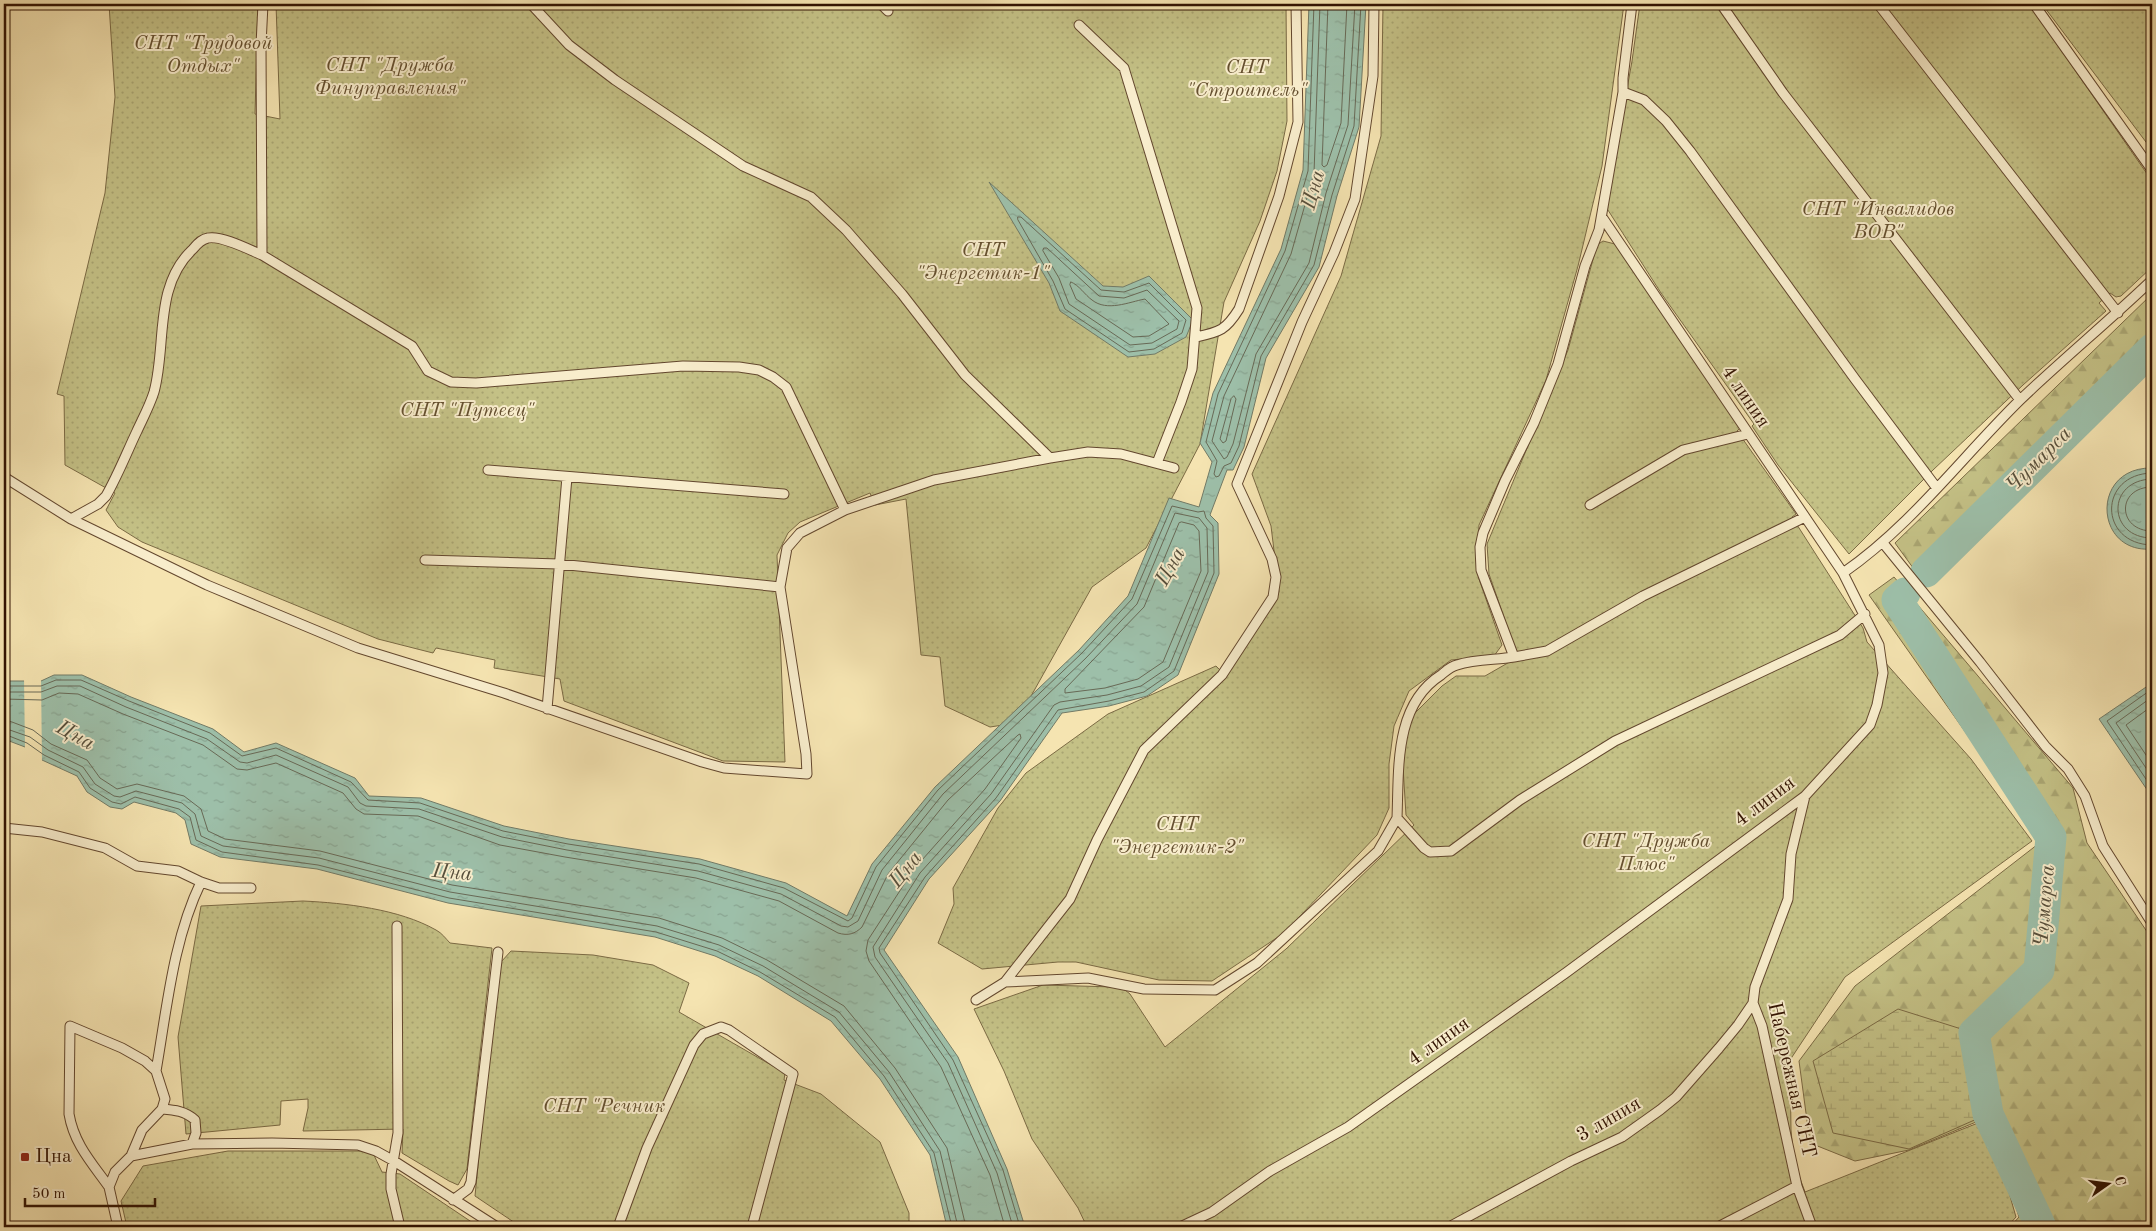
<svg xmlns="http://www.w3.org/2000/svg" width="2156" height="1231" viewBox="0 0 2156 1231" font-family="'Old Standard TT',serif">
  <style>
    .forest { fill: url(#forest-firs); stroke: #7b6a44 }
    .wetland { fill: url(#wetland-marsh); stroke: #7b6a44 }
    .garden { fill: url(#garden-dots); stroke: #7b6a44 }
    .water { fill: url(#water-ripples); stroke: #727a66 }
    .pier { fill: #f5e4b1 }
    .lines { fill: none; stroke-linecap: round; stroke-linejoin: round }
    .shore { stroke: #686956; stroke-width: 1 }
    .river { stroke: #9dbfa9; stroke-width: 31 }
    .lane-casing { stroke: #63472e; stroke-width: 11 }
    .lane { stroke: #f8edcc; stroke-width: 9 }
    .poi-dot { fill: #8f2418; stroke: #f8edcc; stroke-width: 2 }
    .labels { text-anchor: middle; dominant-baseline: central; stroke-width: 4; stroke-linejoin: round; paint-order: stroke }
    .park-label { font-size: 20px; font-style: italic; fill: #655030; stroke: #f8edcc }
    .street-label { font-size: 20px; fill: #321302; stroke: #f8edcc }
    .poi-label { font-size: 20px; fill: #321302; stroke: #f8edcc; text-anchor: start }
    .water-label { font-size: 21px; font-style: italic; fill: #574f3c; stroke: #f8edcc }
  </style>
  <defs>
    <pattern id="forest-firs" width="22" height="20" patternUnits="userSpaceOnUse" patternTransform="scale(1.25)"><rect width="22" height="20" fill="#c4c186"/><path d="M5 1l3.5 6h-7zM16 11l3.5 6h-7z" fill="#a9a572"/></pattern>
    <pattern id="wetland-marsh" width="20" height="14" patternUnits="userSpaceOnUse" patternTransform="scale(1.25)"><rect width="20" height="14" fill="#c4c186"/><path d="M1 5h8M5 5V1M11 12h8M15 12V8" fill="none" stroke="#a9a572"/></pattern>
    <pattern id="garden-dots" width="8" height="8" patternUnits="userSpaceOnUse" patternTransform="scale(1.25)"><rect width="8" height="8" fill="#c4c186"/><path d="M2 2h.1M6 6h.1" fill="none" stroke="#a9a572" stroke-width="1.8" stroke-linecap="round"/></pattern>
    <pattern id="water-ripples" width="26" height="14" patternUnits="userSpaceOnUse" patternTransform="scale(1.25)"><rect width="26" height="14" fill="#9dbfa9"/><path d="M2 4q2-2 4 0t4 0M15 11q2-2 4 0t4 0" fill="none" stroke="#88a390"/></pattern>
  </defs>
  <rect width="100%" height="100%" fill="#f5e4b1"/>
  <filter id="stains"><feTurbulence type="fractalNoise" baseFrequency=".004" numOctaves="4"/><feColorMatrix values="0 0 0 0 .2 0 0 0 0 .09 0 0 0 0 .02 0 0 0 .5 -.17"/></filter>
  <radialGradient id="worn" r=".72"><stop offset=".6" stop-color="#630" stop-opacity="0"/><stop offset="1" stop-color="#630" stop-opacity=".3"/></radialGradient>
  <!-- forest -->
  <path class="forest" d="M 2152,294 L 2152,361 L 1924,583 L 1895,543 Z
    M 1894,577 L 2073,788 L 2087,843 L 2152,939 L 2152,1227 L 2010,1227 L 2019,1217 L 1988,1117 L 1909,1150 L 1855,1161 L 1810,1143 L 1799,1061 L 1855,986 L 2042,841 L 1869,595 Z"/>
  <!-- wetland -->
  <path class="wetland" d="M 1898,1009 L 1974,1033 L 1988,1114 L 1909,1149 L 1833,1133 L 1813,1061 Z"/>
  <!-- garden -->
  <path class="garden" d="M 109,4 L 258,4 L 255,114 L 280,119 L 276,4 L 1286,4 L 1287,121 L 1277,171 L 1260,221 L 1224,302 L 1200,444 L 1146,548 L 1092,587 L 1016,723 L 990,727 L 945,706 L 940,657 L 921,655 L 906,499 L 875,505 L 870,493 L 800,522 L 788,533 L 777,555 L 785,762 L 723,761 L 564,701 L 560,679 L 494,668 L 495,660 L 436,648 L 433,653 L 378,639 L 142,542 L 118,527 L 106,510 L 115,493 L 65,465 L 64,396 L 57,394 L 105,193 L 115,97 Z
    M 1383,4 L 1624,4 L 1602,166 L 1578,266 L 1546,380 L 1479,525 L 1477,560 L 1479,579 L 1502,645 L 1494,656 L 1451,660 L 1409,691 L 1394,726 L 1389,764 L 1389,808 L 1377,835 L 1284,933 L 1212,981 L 1159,980 L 1076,962 L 1058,962 L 982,969 L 938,943 L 954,904 L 953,888 L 998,808 L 1026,773 L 1108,714 L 1216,666 L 1223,673 L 1242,650 L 1279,592 L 1271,526 L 1252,474 L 1341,276 L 1381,136 Z
    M 1640,4 L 2029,4 L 2152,181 L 2152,267 L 2121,296 L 2116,297 L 2110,293 L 2099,303 L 2106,311 L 2023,385 L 1933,470 L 1849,554 L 1778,465 L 1752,426 L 1754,424 L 1661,293 L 1606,207 L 1632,61 Z
    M 2042,4 L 2152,4 L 2152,150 Z
    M 1603,241 L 1615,244 L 1738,419 L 1740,428 L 1737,431 L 1796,514 L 1792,517 L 1863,628 L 1867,642 L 1971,759 L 2032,841 L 1845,977 L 1790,1060 L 1791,1130 L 1794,1162 L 1805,1192 L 1988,1119 L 2016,1217 L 2007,1227 L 1087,1227 L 1078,1208 L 1032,1139 L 1004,1071 L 974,1009 L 1043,985 L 1115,987 L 1125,990 L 1130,994 L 1165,1047 L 1286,949 L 1414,825 L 1406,815 L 1402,751 L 1413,715 L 1442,686 L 1456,676 L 1485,676 L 1513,660 L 1515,649 L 1489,574 L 1487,544 L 1568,350 L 1597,245 Z
    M 303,901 C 345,903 399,909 436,930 C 442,933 446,939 450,943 L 492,948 L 467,1169 L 458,1185 L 449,1181 L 402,1153 L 403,1129 L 303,1131 L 308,1108 L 308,1099 L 281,1101 L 280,1125 L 186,1134 L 178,1037 L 201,906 Z
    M 511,951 L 593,955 L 653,965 L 689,983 L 679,1012 L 785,1073 L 784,1080 L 821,1094 L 880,1142 L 909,1213 L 909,1227 L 521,1227 L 475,1196 L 487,1074 L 501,962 Z
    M 228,1151 L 372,1151 L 382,1172 L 400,1174 L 479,1227 L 127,1227 L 121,1201 L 143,1166 Z"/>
  <!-- water -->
  <path class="water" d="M 1309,4 L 1366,4 L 1359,127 L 1337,196 L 1319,267 L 1266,358 L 1244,447 L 1233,470 L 1227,470 L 1210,515 L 1218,523 L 1219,574 L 1178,675 L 1147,696 L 1109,706 L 1062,713 L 1000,801 L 929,879 L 884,950 L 958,1057 L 1007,1169 L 1025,1227 L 947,1227 L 930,1155 L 880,1079 L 831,1021 L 758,976 L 715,956 L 655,937 L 448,903 L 317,869 L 220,857 L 191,844 L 185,820 L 176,813 L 134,802 L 122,809 L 110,807 L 87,792 L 77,776 L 42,760 L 25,747 L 4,739 L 4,681 L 41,681 L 54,675 L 82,675 L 131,697 L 213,729 L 244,752 L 276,743 L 355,778 L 369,796 L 421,798 L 504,826 L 569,839 L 700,859 L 786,883 L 847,916 L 872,864 L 935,787 L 1079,650 L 1128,596 L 1169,498 L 1199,507 L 1212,462 L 1200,443 L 1213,393 L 1281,249 L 1303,170 Z
    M 989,182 L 1103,286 L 1123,287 L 1149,276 L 1193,320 L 1186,337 L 1155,354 L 1128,357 L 1060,311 L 1049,283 Z
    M 2152,468 L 2152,549 C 2094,554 2090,467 2152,468 Z
    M 2152,683 L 2152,797 L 2099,719 Z"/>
  <!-- pier -->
  <path class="pier" d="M 24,678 L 41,678 L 42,763 L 25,750 Z"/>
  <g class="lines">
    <!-- shore -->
    <path class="shore" d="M 1314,4 L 1308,171 L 1285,251 L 1218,394 L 1206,442 L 1217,461 L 1214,474 L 1216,477 L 1219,476 L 1224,466 L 1231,463 L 1239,446 L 1261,356 L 1314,265 L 1332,195 L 1354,126 L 1361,4
      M 1320,4 L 1314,173 L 1291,254 L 1224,396 L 1212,441 L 1224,459 L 1227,457 L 1233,444 L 1256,354 L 1309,263 L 1326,193 L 1348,125 L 1355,4
      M 1328,4 L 1322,165 L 1324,167 L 1327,165 L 1341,123 L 1347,4
      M 1018,217 L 1021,217 L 1101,290 L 1124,292 L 1149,283 L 1186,320 L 1182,333 L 1154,349 L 1129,352 L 1065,309 L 1053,281 L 1018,220 Z
      M 1044,248 L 1047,248 L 1099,296 L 1124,298 L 1147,290 L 1179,321 L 1177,329 L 1152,343 L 1130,345 L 1069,304 L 1059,278 L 1043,251 Z
      M 1071,282 C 1079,285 1085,295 1092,300 C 1107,312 1129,302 1145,299 L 1169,324 L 1149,336 L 1133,337 L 1076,299 L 1070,285 Z
      M 1234,396 L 1236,399 L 1226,441 L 1223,443 L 1220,439 L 1231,399 Z
      M 2152,473 C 2098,474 2098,544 2152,545
      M 2152,479 C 2106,480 2107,538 2152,538
      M 2152,487 C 2116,487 2117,531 2152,531
      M 1182,522 L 1194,525 L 1199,531 L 1201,571 L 1163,662 L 1138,679 L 1105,688 L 1065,693 L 1065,689 L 1144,607 L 1179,523 Z
      M 4,686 L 41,686 L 56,680 L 81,680 L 129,701 L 210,733 L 242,756 L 276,748 L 351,782 L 368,800 L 420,803 L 503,831 L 568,844 L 699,864 L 784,888 L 848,921 L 852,918 L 876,867 L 938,790 L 1082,653 L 1132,599 L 1172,506 L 1198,512 L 1204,511 L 1206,518 L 1213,526 L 1214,573 L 1174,671 L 1144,692 L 1109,701 L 1058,710 L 996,798 L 925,877 L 879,948 L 880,953 L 953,1060 L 1003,1170 L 1020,1227
      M 2152,689 L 2107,721 L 2152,788
      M 4,692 L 41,692 L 57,686 L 80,686 L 126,707 L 207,739 L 240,762 L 247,763 L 276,755 L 348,787 L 360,803 L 366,806 L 419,809 L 502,837 L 567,850 L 698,871 L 781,894 L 841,926 L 848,927 L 858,921 L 882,870 L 943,794 L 1086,658 L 1137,604 L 1175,513 L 1199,518 L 1207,528 L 1208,572 L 1169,667 L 1141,686 L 1107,695 L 1060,702 L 1054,705 L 991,794 L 920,873 L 873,947 L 875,957 L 948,1063 L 997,1173 L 1013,1227
      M 2152,697 L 2116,723 L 2152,777
      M 4,699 L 42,700 L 59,693 L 78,694 L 123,714 L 203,745 L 237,769 L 247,770 L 276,763 L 343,793 L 356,809 L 364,814 L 418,816 L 500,845 L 565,857 L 696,878 L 779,901 L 838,933 C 848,936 855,934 862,927 L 888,874 L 948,800 L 1018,735 L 1020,734 L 1021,738 L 985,789 L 914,869 L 868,940 L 866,951 L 869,961 L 941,1067 L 990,1175 L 1005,1227
      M 2152,706 L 2126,725 L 2152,764
      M 4,720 L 12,722 L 33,730 L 51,744 L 87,760 L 100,778 L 117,789 L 137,784 L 184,796 L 201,809 L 208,831 L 225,839 L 320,851 L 452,885 L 659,918 L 722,938 L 767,960 L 844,1006 L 895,1068 L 947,1148 L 966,1227
      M 4,728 L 30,737 L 48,750 L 83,767 L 95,784 L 114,796 L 120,797 L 136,791 L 182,803 L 195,814 L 201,836 L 223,846 L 319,858 L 450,892 L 657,926 L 719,945 L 763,966 L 839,1012 L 889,1072 L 940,1151 L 958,1227
      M 4,734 L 27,743 L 44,755 L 79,772 L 90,788 L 112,802 L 121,804 L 135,797 L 179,809 L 190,817 L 196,840 L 222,852 L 318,865 L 449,898 L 656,932 L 717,951 L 760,972 L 835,1017 L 884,1076 L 934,1153 L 952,1227"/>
    <!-- river -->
    <path class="river" d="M 1926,572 L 2152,349
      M 1905,593 L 1897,600 L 2051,837 L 2039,970 L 1974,1033 L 1988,1114 L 2041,1227"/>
    <!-- lane casing -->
    <g class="lane-casing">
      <path id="lane" d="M 531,4 L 569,45 L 615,80 L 743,166 L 811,197 L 846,230 L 902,294 L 965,375 L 1050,458
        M 881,4 L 888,11
        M 1632,4 L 1623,78 L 1623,92 L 1599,230 L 1585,266 L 1558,364 L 1534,423 L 1505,481 L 1483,533 L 1480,547 L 1481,570 L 1514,657 C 1496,660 1475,659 1457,665 C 1451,666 1446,671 1441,675 C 1394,705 1399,768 1397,818 L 1424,848 L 1430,852 L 1451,851 L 1520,800 L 1615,741 L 1840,635 L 1865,614
        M 1721,4 L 1783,93 L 2020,400
        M 1878,4 L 2118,313
        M 2034,4 L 2152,170
        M 1079,25 L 1124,68 L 1197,308 L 1192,369 L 1181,402 L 1157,463
        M 1623,92 L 1644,100 L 1666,121 L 1690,151 L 1855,379 L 1936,487
        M 262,255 L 412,346 L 428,371 L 451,382 L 476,383 L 683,366 L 739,367 L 759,370 L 773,377 L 786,387 L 845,510
        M 1196,337 C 1220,332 1226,330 1239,309 L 1279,196 L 1298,122 L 1296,4
        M 488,470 L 784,494
        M 4,477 L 71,519 L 207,585 L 358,648 L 504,693 L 702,762 L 724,768 L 807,774 L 806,754 L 780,587 L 787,548 L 800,533 L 845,510 L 934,480 L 1050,458 L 1088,452 L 1121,454 L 1174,468
        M 1590,505 L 1683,450 L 1748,434
        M 71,519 L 98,504 L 106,496 C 118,475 127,452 137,431 C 143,418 150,405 154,392 C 167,345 153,286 193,249 C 197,244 202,239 208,238 C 221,235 250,250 262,255 L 261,45 L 263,4
        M 1883,543 L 1980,662 L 2046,747 L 2068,769 L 2085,796 L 2103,846 L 2152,923
        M 425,560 L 559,564 L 780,587
        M 1843,573 C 1911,526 1961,458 2020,400 C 2063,359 2109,321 2152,280
        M 1514,657 L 1547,651 L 1643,596 L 1805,517
        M 547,709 L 567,477
        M 1805,796 L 1791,854 L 1788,899 L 1755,987 L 1753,1003 L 1762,1026 L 1797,1186 L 1812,1227
        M 4,828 L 42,832 L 105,848 L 137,866 L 178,871 L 201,882 L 219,888 L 251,888
        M 397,926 L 398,1133 L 391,1174 L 391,1189 L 400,1227
        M 1005,982 L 1070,899 L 1097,840 L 1144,750 L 1222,675 L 1273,597 L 1276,577 L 1272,559 L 1237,484 L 1302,322 L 1334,253 L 1355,199 L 1373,76 L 1374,4
        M 976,1000 L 1005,982 L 1088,978 L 1144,989 L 1215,990 L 1257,963 L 1378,851 L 1397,818
        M 156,1071 C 167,1008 173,940 201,882
        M 162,1109 C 175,1110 185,1111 195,1120 L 196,1133 L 192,1144
        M 109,1187 C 92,1163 74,1144 69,1114 L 70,1026 L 122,1048 L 145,1061 L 156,1071 L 165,1099 L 162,1109 L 142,1130 L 131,1156
        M 453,1200 L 468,1189 L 471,1182 L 498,952
        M 118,1227 L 109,1187 L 115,1172 L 131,1156 L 192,1144 L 272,1143 L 358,1145 L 376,1151 L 394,1161 L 497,1227
        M 618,1227 L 647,1148 L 694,1045 L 703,1034 L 721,1027 L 729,1030 L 793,1074 L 752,1227
        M 1180,1227 L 1212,1212 L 1270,1171 L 1348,1127 L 1567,972 L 1805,796 L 1870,725 L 1877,705 L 1883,673 L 1879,645 L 1843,573 L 1602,217
        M 1449,1227 L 1571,1161 L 1622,1137 L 1660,1110 L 1676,1097 L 1719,1048 L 1738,1025 L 1753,1003
        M 1718,1227 L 1797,1186"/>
    </g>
    <!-- lane -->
    <use href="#lane" class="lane"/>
  </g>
  <!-- markers -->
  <rect class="poi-dot" x="20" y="1152" width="10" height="10" rx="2.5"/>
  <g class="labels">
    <!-- park labels -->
    <g class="park-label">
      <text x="203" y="44">СНТ "Трудовой<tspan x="203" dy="23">Отдых"</tspan></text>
      <text x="390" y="66">СНТ "Дружба<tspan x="390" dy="23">Финуправления"</tspan></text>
      <text x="1247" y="68">СНТ<tspan x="1247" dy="23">"Строитель"</tspan></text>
      <text x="1878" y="210">СНТ "Инвалидов<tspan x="1878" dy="23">ВОВ"</tspan></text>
      <text x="983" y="251">СНТ<tspan x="983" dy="23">"Энергетик-1"</tspan></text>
      <text x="467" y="411">СНТ "Путеец"</text>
      <text x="1177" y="825">СНТ<tspan x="1177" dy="23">"Энергетик-2"</tspan></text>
      <text x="1646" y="842">СНТ "Дружба<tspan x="1646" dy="23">Плюс"</tspan></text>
      <text x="604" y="1107">СНТ "Речник</text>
    </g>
    <!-- street labels -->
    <g class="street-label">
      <text transform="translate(1745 397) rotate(56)">4 линия</text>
      <text transform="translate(1765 802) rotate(-37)">4 линия</text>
      <text transform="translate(1439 1042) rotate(-35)">4 линия</text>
      <text transform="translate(1791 1080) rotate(77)">Набережная СНТ</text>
      <text transform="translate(1609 1120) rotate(-30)">3 линия</text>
    </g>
    <!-- poi labels -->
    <g class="poi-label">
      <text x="35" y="1157">Цна</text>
    </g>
    <!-- water labels -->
    <g class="water-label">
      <text transform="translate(1314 190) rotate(-75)">Цна</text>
      <text transform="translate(2039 460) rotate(-45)">Чумарса</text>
      <text transform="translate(1171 567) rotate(-61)">Цна</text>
      <text transform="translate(75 736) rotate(29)">Цна</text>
      <text transform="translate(906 870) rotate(-51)">Цна</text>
      <text transform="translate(452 873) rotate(5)">Цна</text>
      <text transform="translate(2045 906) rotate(-85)">Чумарса</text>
    </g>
  </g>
  <!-- margin -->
  <rect width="2156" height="1231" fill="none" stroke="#f5e4b1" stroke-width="20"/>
  <rect x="5" y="5" width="2146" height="1221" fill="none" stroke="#321302" stroke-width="2.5"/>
  <rect x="10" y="10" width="2136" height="1211" fill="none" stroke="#321302"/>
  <!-- north arrow -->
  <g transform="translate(2108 1184) rotate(76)" stroke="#f8edcc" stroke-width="4" paint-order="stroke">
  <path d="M0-4L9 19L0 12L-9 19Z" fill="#321302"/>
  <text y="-8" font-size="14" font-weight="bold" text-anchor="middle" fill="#321302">С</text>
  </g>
  <!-- scale -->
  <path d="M25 1198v8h130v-8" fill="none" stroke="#321302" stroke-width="2.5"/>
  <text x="32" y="1198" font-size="15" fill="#321302" stroke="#f8edcc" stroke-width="4" paint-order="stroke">50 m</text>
  <rect width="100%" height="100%" filter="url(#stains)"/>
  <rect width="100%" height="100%" fill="url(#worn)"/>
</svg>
